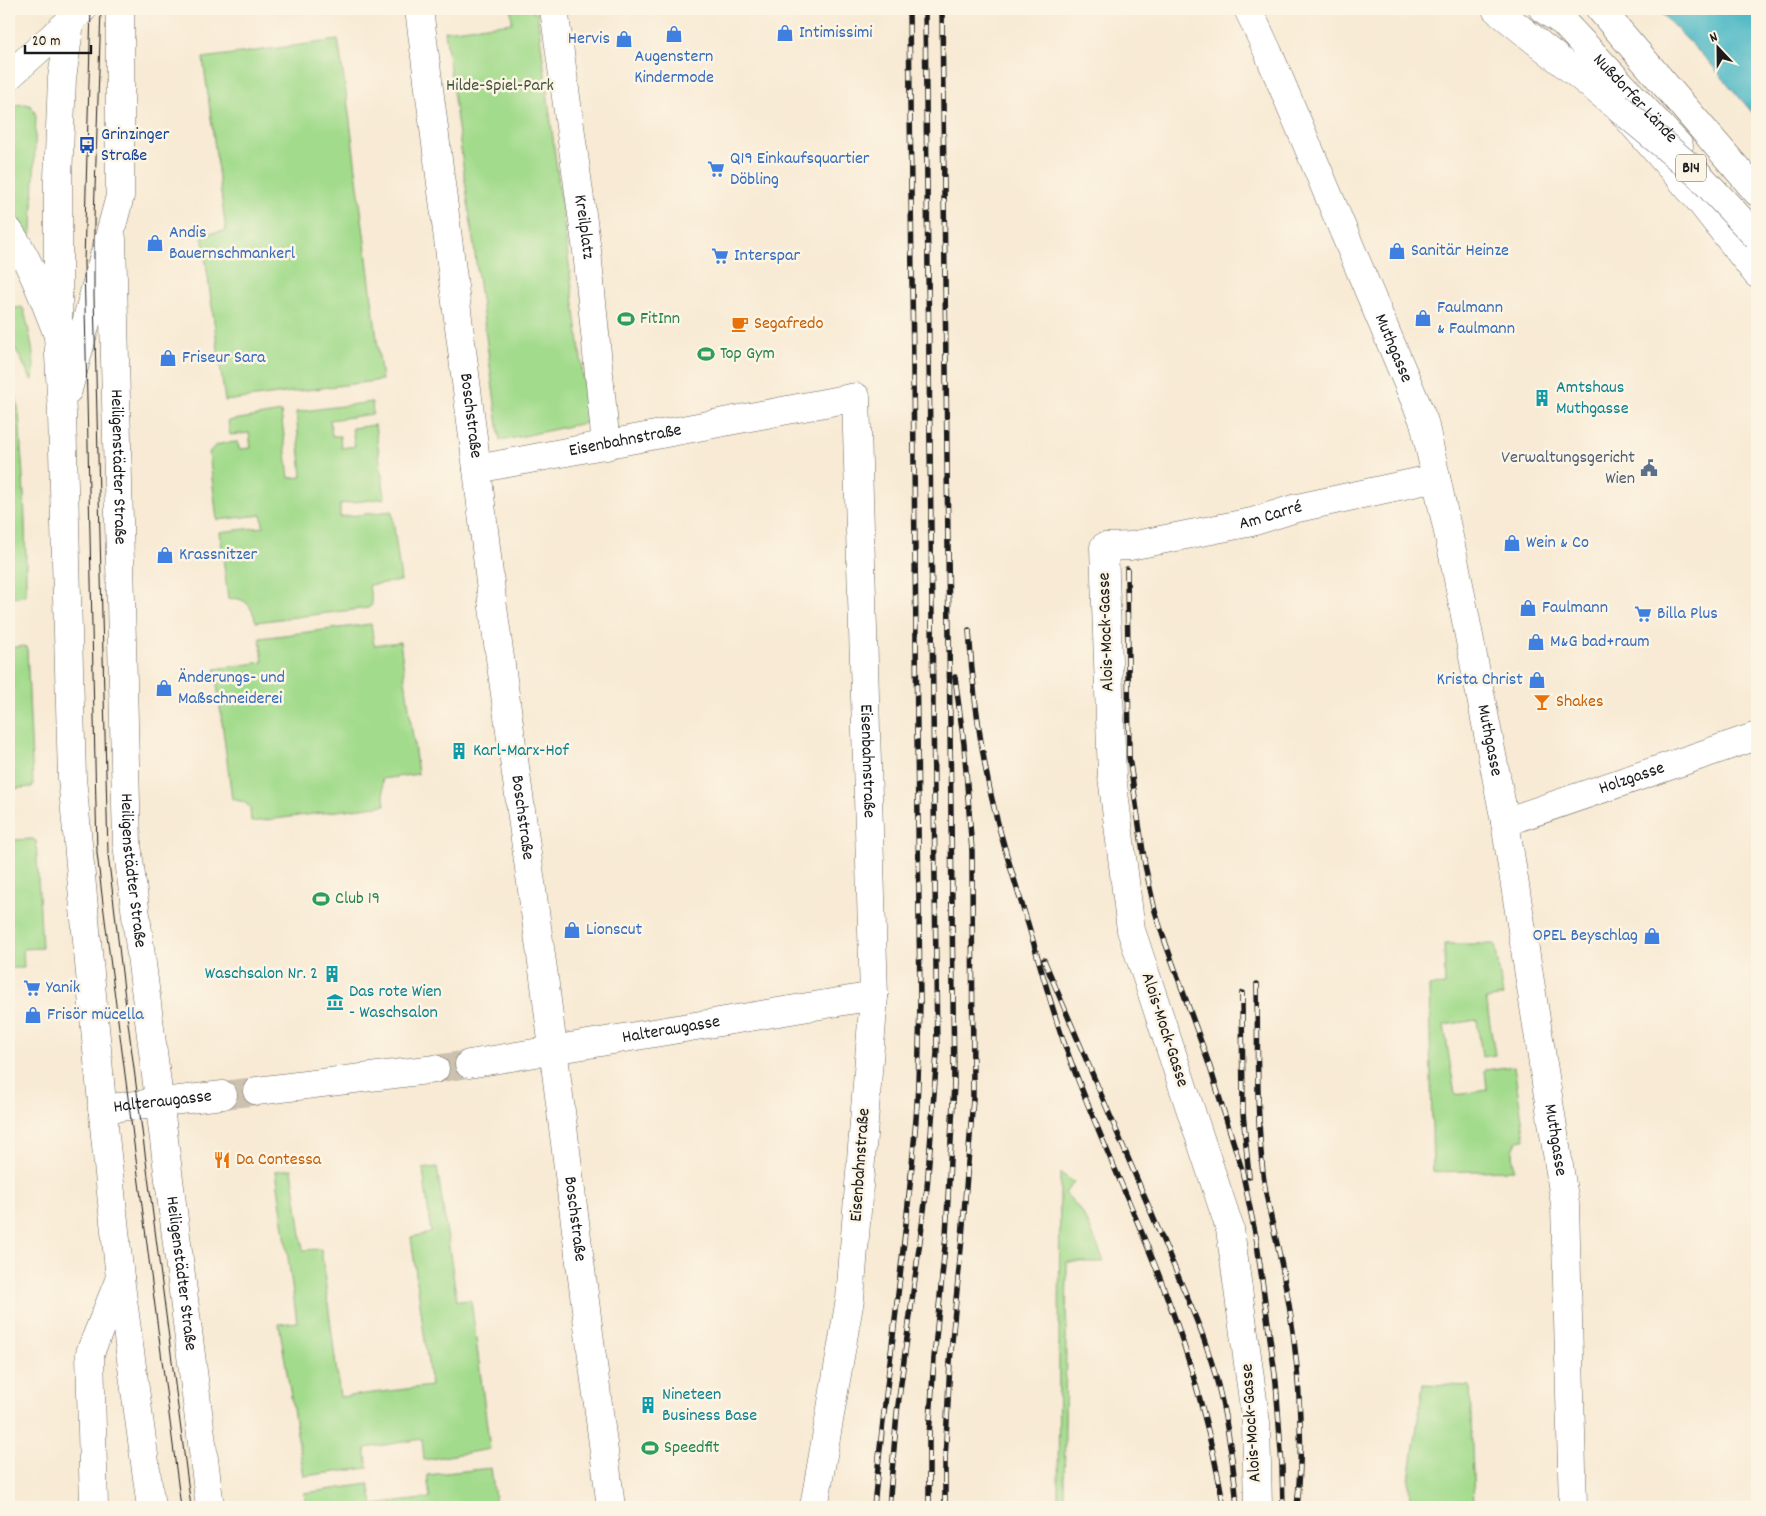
<svg xmlns="http://www.w3.org/2000/svg" width="1766" height="1516" viewBox="0 0 1766 1516" font-family="Dekko,sans-serif">
  <style>
    .green { fill: #a3db8c; stroke: #607c54 }
    .water { fill: #4ab7c5; stroke: #336a70 }
    .lines { fill: none; stroke-linecap: round; stroke-linejoin: round }
    .minor-tunnel { stroke: #ccc1af; stroke-width: 28; stroke-dasharray: 28 14; stroke-linecap: butt }
    .minor-casing { stroke: #69645c; stroke-width: 29 }
    .major-casing { stroke: #69645c; stroke-width: 29 }
    .highway-casing { stroke: #69645c; stroke-width: 29 }
    .minor { stroke: #fff; stroke-width: 28 }
    .major { stroke: #fff; stroke-width: 28 }
    .highway { stroke: #fff; stroke-width: 28 }
    .tram { stroke: #1c1c1c; stroke-width: 1 }
    .rail-casing { stroke: #1c1c1c; stroke-width: 5.5 }
    .rail { stroke: #fcf5e5; stroke-width: 4; stroke-dasharray: 11; stroke-linecap: butt }
    .highway-bridge-casing { stroke: #69645c; stroke-width: 29; stroke-linecap: butt }
    .highway-bridge { stroke: #fff; stroke-width: 28 }
    .labels { text-anchor: middle; dominant-baseline: central; stroke-width: 5; stroke-linejoin: round; paint-order: stroke }
    .shield { fill: #fcf5e5; stroke: #5f5d58; stroke-width: 1 }
    .shield-label { font-size: 16px; font-weight: bold; fill: #1c1c1c }
    .shop-label { font-size: 18px; fill: #366cbe; stroke: #fcf5e5; text-anchor: start }
    .park-label { font-size: 18px; fill: #44553e; stroke: #fcf5e5 }
    .street-label { font-size: 18px; fill: #1c1c1c; stroke: #fcf5e5 }
    .transit-label { font-size: 18px; fill: #164399; stroke: #fcf5e5; text-anchor: start }
    .leisure-label { font-size: 18px; fill: #27864d; stroke: #fcf5e5; text-anchor: start }
    .food-label { font-size: 18px; fill: #c56008; stroke: #fcf5e5; text-anchor: start }
    .culture-label { font-size: 18px; fill: #0d838f; stroke: #fcf5e5; text-anchor: start }
    .service-label { font-size: 18px; fill: #4e5e75; stroke: #fcf5e5; text-anchor: end }
  </style>
  <rect width="100%" height="100%" fill="#fcf5e5"/>
  <filter id="ink" filterUnits="userSpaceOnUse"><feTurbulence type="fractalNoise" baseFrequency=".02" numOctaves="2"/><feDisplacementMap in="SourceGraphic" scale="10" xChannelSelector="R" yChannelSelector="G"/><feConvolveMatrix kernelMatrix="1 2 1 2 8 2 1 2 1" color-interpolation-filters="sRGB"/></filter>
  <filter id="wash" filterUnits="userSpaceOnUse"><feTurbulence type="fractalNoise" baseFrequency=".0096" numOctaves="4" result="noise"/><feDisplacementMap in="SourceGraphic" scale="20" xChannelSelector="R" yChannelSelector="G"/><feGaussianBlur stdDeviation="1.12" result="paint"/><feColorMatrix in="noise" values="0 0 0 0 0 0 0 0 0 0 0 0 0 0 0 0 0 1.4 0 .05"/><feComposite in="paint" operator="in"/></filter>
  <g filter="url(#wash)">
    <rect width="100%" height="100%" fill="#f8ead4"/>
    <!-- green -->
    <path class="green" d="M 511,9 L 532,9 L 533,13 L 537,12 L 589,422 L 500,441 L 445,31 L 512,23 Z
      M 338,40 L 349,113 L 382,380 L 225,401 L 202,234 L 226,231 L 203,58 Z
      M 26,104 L 31,106 L 36,115 L 32,234 L 29,236 L 9,206 L 9,111 L 15,105 Z
      M 22,307 L 24,310 C 28,327 38,366 32,381 L 9,336 L 9,312 L 16,308 Z
      M 9,377 C 20,399 20,426 21,449 C 25,497 26,545 26,593 L 26,596 L 9,598 Z
      M 372,402 L 373,414 L 330,420 L 332,436 L 340,436 L 341,448 L 355,446 L 352,428 L 375,425 L 385,498 L 340,504 L 340,517 L 392,511 L 401,581 L 369,585 L 372,605 L 368,608 L 256,622 C 252,607 246,596 228,599 L 220,532 L 263,527 L 262,515 L 217,520 L 209,453 C 215,442 226,443 238,442 L 239,449 L 251,448 L 249,433 L 230,435 L 228,421 L 281,412 L 289,478 L 302,477 L 296,412 Z
      M 371,624 L 374,645 L 400,642 L 418,774 L 382,779 L 385,805 L 251,822 L 250,807 L 244,802 L 232,799 L 215,669 L 263,662 L 260,638 Z
      M 24,646 L 27,648 L 33,786 L 32,787 L 9,789 L 9,648 Z
      M 33,839 L 36,841 L 42,948 L 23,949 L 24,968 L 9,968 L 9,840 Z
      M 1444,944 L 1495,944 L 1503,996 L 1486,999 L 1495,1055 L 1482,1057 L 1477,1020 L 1444,1025 L 1455,1095 L 1487,1090 L 1485,1070 L 1514,1066 L 1525,1139 L 1517,1140 L 1513,1151 L 1514,1170 L 1433,1172 L 1429,986 L 1445,985 Z
      M 437,1167 L 457,1301 L 471,1300 L 490,1449 L 424,1460 L 422,1439 L 365,1448 L 368,1468 L 304,1476 L 279,1324 L 297,1322 L 276,1171 L 292,1169 L 303,1250 L 321,1249 L 340,1397 L 431,1386 L 411,1237 L 431,1233 L 423,1169 Z
      M 1060,1173 L 1074,1182 L 1065,1193 C 1086,1213 1093,1235 1104,1262 L 1067,1262 L 1064,1507 L 1058,1507 Z
      M 1423,1384 L 1470,1386 L 1474,1507 L 1410,1507 L 1409,1481 Z
      M 491,1468 L 496,1507 L 306,1507 L 304,1493 L 369,1484 L 373,1505 L 430,1498 L 427,1475 Z"/>
    <!-- water -->
    <path class="water" d="M 1657,9 L 1757,9 L 1757,118 L 1709,62 Z"/>
  </g>
  <g filter="url(#ink)">
    <g class="lines">
      <!-- minor-tunnel -->
      <path class="minor-tunnel" d="M 435,1069 L 469,1064
        M 223,1095 L 257,1091"/>
      <!-- minor casing -->
      <g class="minor-casing">
        <g id="minor">
          <path id="s1" d="M 419,9 L 477,469 L 492,600 L 544,977 L 611,1507"/>
          <path id="s2" d="M 554,9 L 587,251 L 606,446"/>
          <path id="s3" d="M 1248,9 L 1268,52 L 1424,422 L 1456,569 L 1505,822 L 1565,1204 L 1573,1507"/>
          <path id="s4" d="M 1543,9 L 1563,22 L 1679,146"/>
          <path d="M 9,76 L 82,10"/>
          <path d="M 9,231 C 31,263 44,299 58,335"/>
          <path id="s5" d="M 112,239 L 127,844 L 210,1507"/>
          <path id="s6" d="M 477,469 L 856,397 L 874,996 L 850,1299 L 814,1507"/>
          <path id="s7" d="M 1505,822 L 1757,736"/>
          <path id="s8" d="M 469,1064 L 874,996"/>
          <path d="M 257,1091 L 435,1069"/>
          <path id="s9" d="M 102,1109 L 223,1095"/>
          <path d="M 94,1507 L 90,1353 L 120,1278"/>
          <path id="s10" d="M 1258,1507 L 1256,1423 L 1230,1229 L 1131,930 L 1112,776 L 1104,547 L 1130,546 L 1252,522 L 1293,509 L 1436,478"/>
        </g>
      </g>
      <!-- major casing -->
      <g class="major-casing">
        <path id="major" d="M 72,9 L 62,78 L 58,179 L 58,335 L 62,414 L 72,778 L 105,1136 L 120,1278 L 151,1507
          M 68,390 L 120,196 L 120,9"/>
      </g>
      <!-- highway casing -->
      <g class="highway-casing">
        <path id="highway" d="M 1496,9 L 1618,107 L 1699,200 L 1757,274
          M 1600,9 L 1757,192"/>
      </g>
      <!-- minor -->
      <use href="#minor" class="minor"/>
      <!-- major -->
      <use href="#major" class="major"/>
      <!-- highway -->
      <use href="#highway" class="highway"/>
      <!-- tram -->
      <path class="tram" d="M 91,9 L 84,262 L 97,853 L 104,912 L 181,1507
        M 101,9 L 94,219 L 94,296 L 108,854 L 127,1015 L 191,1507"/>
      <!-- rail casing -->
      <g class="rail-casing">
        <path id="rail" d="M 1127,569 L 1129,757 L 1145,865 L 1155,911 L 1163,936 L 1209,1064 L 1242,1170 L 1257,1242
          M 969,630 C 972,681 978,731 988,781 C 998,830 1014,879 1029,927 C 1041,968 1052,1010 1067,1051 C 1097,1133 1136,1212 1166,1294 C 1192,1363 1211,1435 1224,1507
          M 1044,960 L 1187,1297 C 1194,1314 1201,1330 1207,1348 C 1224,1398 1233,1454 1237,1507
          M 1257,984 C 1258,1047 1256,1111 1263,1173 C 1267,1209 1278,1242 1284,1277 C 1298,1347 1305,1436 1297,1507
          M 1242,993 L 1243,1113 L 1249,1177
          M 1256,1236 L 1276,1382 L 1282,1466 L 1283,1507
          M 874,1507 C 886,1378 906,1249 916,1119 C 919,1080 919,1041 920,1002 L 909,9
          M 889,1507 L 897,1413 L 927,1188 L 937,1053 L 925,9
          M 929,1507 L 929,1436 L 934,1358 L 946,1236 L 954,1084 L 942,9
          M 945,1507 L 945,1461 L 950,1362 L 962,1238 L 973,1099 L 972,851 L 964,744 L 955,677"/>
      </g>
      <!-- rail -->
      <use href="#rail" class="rail"/>
      <!-- highway-bridge casing -->
      <g class="highway-bridge-casing">
        <path id="highway-bridge" d="M 1618,107 L 1697,173 L 1757,237"/>
      </g>
      <!-- highway-bridge -->
      <use href="#highway-bridge" class="highway-bridge"/>
    </g>
  </g>
  <!-- icons -->
  <defs>
    <g id="shop-bare" transform="scale(1.35)"><path d="M-5-2.5h2.3a2.7 3.5 0 0 1 5.4 0H5L5.5 6h-11ZM-1.5-2.5h3a1.5 2.3 0 0 0-3 0Z" fill="#3f7fe0" stroke="#fcf5e5" stroke-width="2.5" paint-order="stroke"/></g>
    <g id="bus-bare" transform="scale(1.35)"><path d="M-5-6H5V4H4V6H2V4H-2V6H-4V4H-5ZM-3.5-4V0h7V-4ZM-3.5 1.2v1.5H-2V1.2ZM2 1.2v1.5H3.5V1.2Z" fill="#1a4fb4" stroke="#fcf5e5" stroke-width="2.5" paint-order="stroke"/></g>
    <g id="supermarket-bare" transform="scale(1.35)"><path d="M-6-5.5h2.5l.6 2H6L4.5 2H-2.5L-4.4-4H-6ZM-1.5 3.2a1.3 1.3 0 1 0 .1 0ZM3 3.2a1.3 1.3 0 1 0 .1 0Z" fill="#3f7fe0" stroke="#fcf5e5" stroke-width="2.5" paint-order="stroke"/></g>
    <g id="stadium-bare" transform="scale(1.35)"><path d="M0-5a6.5 5 0 1 0 0 10a6.5 5 0 1 0 0-10ZM-3.5-1.8h7v3.6h-7Z" fill="#2e9e5b" stroke="#fcf5e5" stroke-width="2.5" paint-order="stroke"/></g>
    <g id="cafe-bare" transform="scale(1.35)"><path d="M-5.5-4.5H6V0H3Q3 3.5 0 3.5H-2.5Q-5.5 3.5-5.5 0ZM3-3.2v2h1.7v-2ZM-6 4.5H4V6H-6Z" fill="#e8710a" stroke="#fcf5e5" stroke-width="2.5" paint-order="stroke"/></g>
    <g id="building-bare" transform="scale(1.35)"><path d="M-4-6H4V6H1V3H-1V6H-4ZM-2.5-4.3h1.7v1.8h-1.7ZM.8-4.3h1.7v1.8H.8ZM-2.5-1h1.7V.8h-1.7ZM.8-1h1.7V.8H.8Z" fill="#0f9aa8" stroke="#fcf5e5" stroke-width="2.5" paint-order="stroke"/></g>
    <g id="civic-bare" transform="scale(1.35)"><path d="M-.6-6.5H3V-4.5H.6V-3L4-1V1h2V6H-6V1h2V-1L-.6-3ZM-1.2 2.5V6h2.4V2.5Z" fill="#5c6f8a" stroke="#fcf5e5" stroke-width="2.5" paint-order="stroke"/></g>
    <g id="bar-bare" transform="scale(1.35)"><path d="M-6-5H6L.8 .8V4.5H3.5V6h-7V4.5H-.8V.8Z" fill="#e8710a" stroke="#fcf5e5" stroke-width="2.5" paint-order="stroke"/></g>
    <g id="museum-bare" transform="scale(1.35)"><path d="M0-6L6-3V-2H-6V-3ZM-5-1h2V3h-2ZM-1-1h2V3h-2ZM3-1h2V3H3ZM-6 4H6V6H-6Z" fill="#0f9aa8" stroke="#fcf5e5" stroke-width="2.5" paint-order="stroke"/></g>
    <g id="restaurant-bare" transform="scale(1.35)"><path d="M-5-6h1v4h1v-4h1v4h1v-4h1v5L-1.5 .5V6h-2V.5L-5-1ZM5-6V6H3V1.5H1.5Q1.5-4 5-6Z" fill="#e8710a" stroke="#fcf5e5" stroke-width="2.5" paint-order="stroke"/></g>
  </defs>
  <g fill-rule="evenodd">
    <use href="#shop-bare" x="785" y="33"/>
    <use href="#shop-bare" x="674" y="34"/>
    <use href="#shop-bare" x="624" y="39"/>
    <use href="#bus-bare" x="87" y="145"/>
    <use href="#supermarket-bare" x="716" y="169"/>
    <use href="#shop-bare" x="155" y="243"/>
    <use href="#shop-bare" x="1397" y="251"/>
    <use href="#supermarket-bare" x="720" y="256"/>
    <use href="#shop-bare" x="1423" y="318"/>
    <use href="#stadium-bare" x="626" y="319"/>
    <use href="#cafe-bare" x="740" y="324"/>
    <use href="#stadium-bare" x="706" y="354"/>
    <use href="#shop-bare" x="168" y="358"/>
    <use href="#building-bare" x="1542" y="398"/>
    <use href="#civic-bare" x="1649" y="468"/>
    <use href="#shop-bare" x="1512" y="543"/>
    <use href="#shop-bare" x="165" y="555"/>
    <use href="#shop-bare" x="1528" y="608"/>
    <use href="#supermarket-bare" x="1643" y="614"/>
    <use href="#shop-bare" x="1536" y="642"/>
    <use href="#shop-bare" x="1537" y="680"/>
    <use href="#shop-bare" x="164" y="688"/>
    <use href="#bar-bare" x="1542" y="702"/>
    <use href="#building-bare" x="459" y="751"/>
    <use href="#stadium-bare" x="321" y="899"/>
    <use href="#shop-bare" x="572" y="930"/>
    <use href="#shop-bare" x="1652" y="936"/>
    <use href="#building-bare" x="332" y="974"/>
    <use href="#supermarket-bare" x="32" y="988"/>
    <use href="#museum-bare" x="335" y="1002"/>
    <use href="#shop-bare" x="33" y="1015"/>
    <use href="#restaurant-bare" x="222" y="1160"/>
    <use href="#building-bare" x="648" y="1405"/>
    <use href="#stadium-bare" x="650" y="1448"/>
  </g>
  <g class="labels">
    <!-- shield labels -->
    <rect class="shield" x="1676" y="154.5" width="30" height="27" rx="4"/>
    <g class="shield-label">
      <text x="1691" y="168">B14</text>
    </g>
    <!-- shop labels -->
    <g class="shop-label">
      <text x="799" y="33">Intimissimi</text>
      <text x="610" y="39" text-anchor="end">Hervis</text>
      <text x="674" y="57" text-anchor="middle">Augenstern<tspan x="674" dy="21">Kindermode</tspan></text>
      <text x="730" y="159">Q19 Einkaufsquartier<tspan x="730" dy="21">Döbling</tspan></text>
      <text x="169" y="233">Andis<tspan x="169" dy="21">Bauernschmankerl</tspan></text>
      <text x="1411" y="251">Sanitär Heinze</text>
      <text x="734" y="256">Interspar</text>
      <text x="1437" y="308">Faulmann<tspan x="1437" dy="21">&amp; Faulmann</tspan></text>
      <text x="182" y="358">Friseur Sara</text>
      <text x="1526" y="543">Wein &amp; Co</text>
      <text x="179" y="555">Krassnitzer</text>
      <text x="1542" y="608">Faulmann</text>
      <text x="1657" y="614">Billa Plus</text>
      <text x="1550" y="642">M&amp;G bad+raum</text>
      <text x="178" y="678">Änderungs- und<tspan x="178" dy="21">Maßschneiderei</tspan></text>
      <text x="1523" y="680" text-anchor="end">Krista Christ</text>
      <text x="586" y="930">Lionscut</text>
      <text x="1638" y="936" text-anchor="end">OPEL Beyschlag</text>
      <text x="46" y="988">Yanik</text>
      <text x="47" y="1015">Frisör mücella</text>
    </g>
    <!-- park labels -->
    <g class="park-label">
      <text x="500" y="86">Hilde-Spiel-Park</text>
    </g>
    <!-- street labels -->
    <g class="street-label">
      <text stroke="none"><textPath href="#s4" startOffset="129">Nußdorfer Lände</textPath></text>
      <text stroke="none"><textPath href="#s2" startOffset="220">Kreilplatz</textPath></text>
      <text stroke="none"><textPath href="#s3" startOffset="369">Muthgasse</textPath></text>
      <text stroke="none"><textPath href="#s1" startOffset="410">Boschstraße</textPath></text>
      <text stroke="none"><textPath href="#s6" startOffset="151">Eisenbahnstraße</textPath></text>
      <text stroke="none"><textPath href="#s5" startOffset="228">Heiligenstädter Straße</textPath></text>
      <text stroke="none"><textPath href="#s10" startOffset="1149">Am Carré</textPath></text>
      <text transform="translate(1107 632) rotate(-92)">Alois-Mock-Gasse</text>
      <text stroke="none"><textPath href="#s3" startOffset="774">Muthgasse</textPath></text>
      <text stroke="none"><textPath href="#s6" startOffset="750">Eisenbahnstraße</textPath></text>
      <text stroke="none"><textPath href="#s7" startOffset="134">Holzgasse</textPath></text>
      <text stroke="none"><textPath href="#s1" startOffset="815">Boschstraße</textPath></text>
      <text stroke="none"><textPath href="#s5" startOffset="632">Heiligenstädter Straße</textPath></text>
      <text transform="translate(1164 1030) rotate(72)">Alois-Mock-Gasse</text>
      <text stroke="none"><textPath href="#s8" startOffset="205">Halteraugasse</textPath></text>
      <text stroke="none"><textPath href="#s9" startOffset="61">Halteraugasse</textPath></text>
      <text stroke="none"><textPath href="#s3" startOffset="1179">Muthgasse</textPath></text>
      <text transform="translate(861 1165) rotate(-86)">Eisenbahnstraße</text>
      <text stroke="none"><textPath href="#s1" startOffset="1220">Boschstraße</textPath></text>
      <text stroke="none"><textPath href="#s5" startOffset="1038">Heiligenstädter Straße</textPath></text>
      <text transform="translate(1252 1423) rotate(-94)">Alois-Mock-Gasse</text>
    </g>
    <!-- transit labels -->
    <g class="transit-label">
      <text x="101" y="135">Grinzinger<tspan x="101" dy="21">Straße</tspan></text>
    </g>
    <!-- leisure labels -->
    <g class="leisure-label">
      <text x="640" y="319">FitInn</text>
      <text x="720" y="354">Top Gym</text>
      <text x="335" y="899">Club 19</text>
      <text x="664" y="1448">Speedfit</text>
    </g>
    <!-- food labels -->
    <g class="food-label">
      <text x="754" y="324">Segafredo</text>
      <text x="1556" y="702">Shakes</text>
      <text x="236" y="1160">Da Contessa</text>
    </g>
    <!-- culture labels -->
    <g class="culture-label">
      <text x="1556" y="388">Amtshaus<tspan x="1556" dy="21">Muthgasse</tspan></text>
      <text x="473" y="751">Karl-Marx-Hof</text>
      <text x="318" y="974" text-anchor="end">Waschsalon Nr. 2</text>
      <text x="349" y="992">Das rote Wien<tspan x="349" dy="21">- Waschsalon</tspan></text>
      <text x="662" y="1395">Nineteen<tspan x="662" dy="21">Business Base</tspan></text>
    </g>
    <!-- service labels -->
    <g class="service-label">
      <text x="1635" y="458">Verwaltungsgericht<tspan x="1635" dy="21">Wien</tspan></text>
    </g>
  </g>
  <!-- margin -->
  <rect width="1766" height="1516" fill="none" stroke="#fcf5e5" stroke-width="30"/>
  <!-- north arrow -->
  <g transform="translate(1718 48) rotate(338)" stroke="#fcf5e5" stroke-width="4" paint-order="stroke">
  <path d="M0-4L9 19L0 12L-9 19Z" fill="#1c1c1c"/>
  <text y="-8" font-size="14" font-weight="bold" text-anchor="middle" fill="#1c1c1c">N</text>
  </g>
  <!-- scale -->
  <path d="M25 45v8h66v-8" fill="none" stroke="#1c1c1c" stroke-width="2.5"/>
  <text x="32" y="45" font-size="15" fill="#1c1c1c" stroke="#fcf5e5" stroke-width="4" paint-order="stroke">20 m</text>
</svg>
